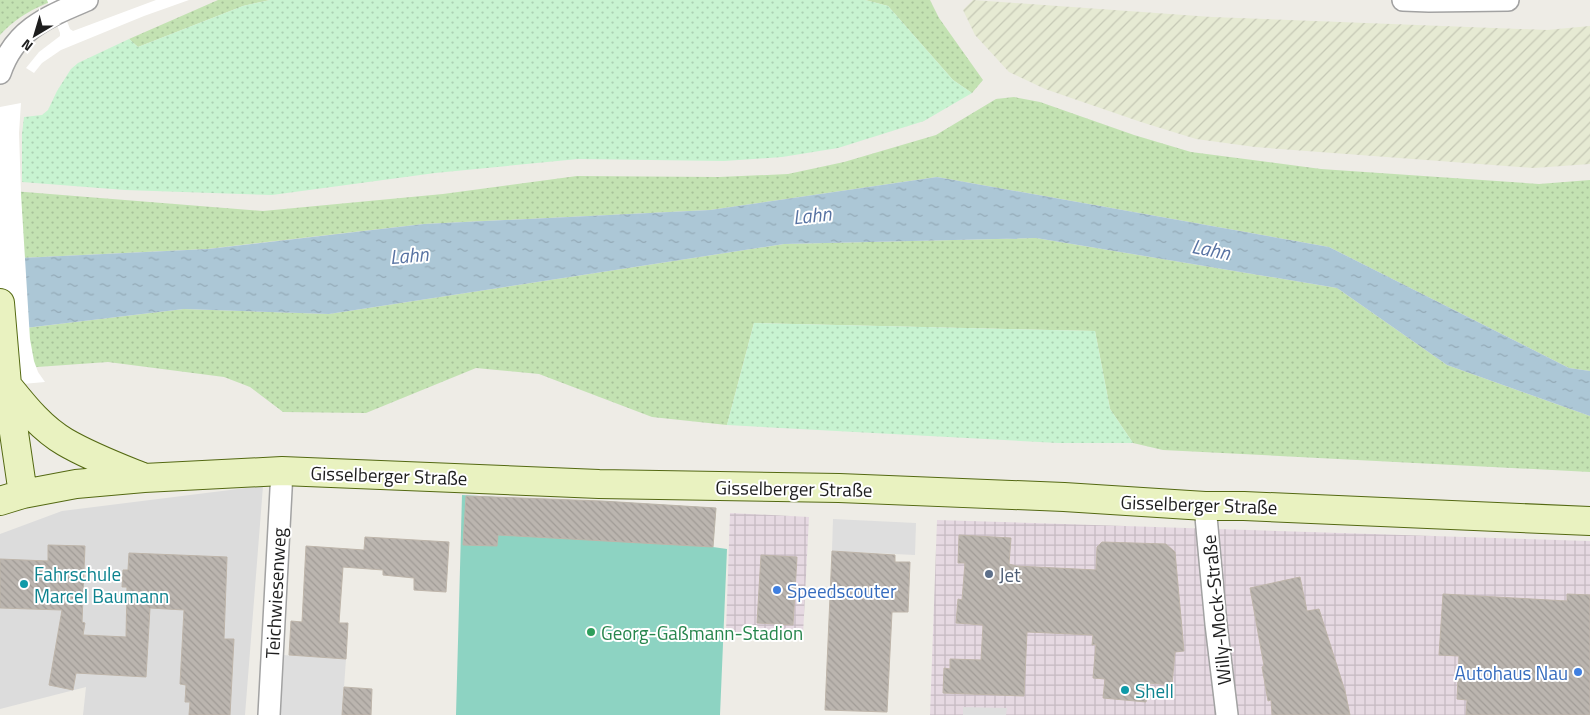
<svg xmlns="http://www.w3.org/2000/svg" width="1590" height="715" viewBox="0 0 1590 715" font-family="'Titillium Web',sans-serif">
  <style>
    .residential { fill: #dcdcdc }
    .industrial { fill: url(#industrial-grid) }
    .farmland { fill: url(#farmland-furrows) }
    .grass { fill: url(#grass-dots) }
    .park { fill: url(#park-dots) }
    .pitch { fill: #8dd3c2 }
    .parking { fill: #dedede }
    .water { fill: url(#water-ripples) }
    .pier { fill: #fff }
    .building { fill: url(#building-back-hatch); stroke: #beb5aa }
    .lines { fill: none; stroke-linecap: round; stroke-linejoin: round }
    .street-casing { stroke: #a2a2a2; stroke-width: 24 }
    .secondary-casing { stroke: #546912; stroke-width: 30 }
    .street { stroke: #fff; stroke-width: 21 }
    .secondary { stroke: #e9f2c0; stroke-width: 28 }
    .service-dot { fill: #5c6f8a; stroke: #fff; stroke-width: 2 }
    .culture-dot { fill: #0f9aa8; stroke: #fff; stroke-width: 2 }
    .shop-dot { fill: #3f7fe0; stroke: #fff; stroke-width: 2 }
    .leisure-dot { fill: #2e9e5b; stroke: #fff; stroke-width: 2 }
    .labels { text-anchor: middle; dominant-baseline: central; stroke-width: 4; stroke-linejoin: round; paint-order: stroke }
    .street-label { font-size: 19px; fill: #1e1e1e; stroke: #fff }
    .culture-label { font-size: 19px; fill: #0d838f; stroke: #fff; text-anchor: start }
    .service-label { font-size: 19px; fill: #4e5e75; stroke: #fff; text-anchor: start }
    .shop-label { font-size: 19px; fill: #366cbe; stroke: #fff; text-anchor: start }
    .leisure-label { font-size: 19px; fill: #27864d; stroke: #fff; text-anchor: start }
    .water-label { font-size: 20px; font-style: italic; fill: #5772a2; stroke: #fff }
  </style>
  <defs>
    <pattern id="industrial-grid" width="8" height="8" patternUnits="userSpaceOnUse" patternTransform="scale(1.25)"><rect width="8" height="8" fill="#e6d9e2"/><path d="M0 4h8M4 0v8" fill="none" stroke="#c5bac1"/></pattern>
    <pattern id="farmland-furrows" width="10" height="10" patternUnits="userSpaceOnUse" patternTransform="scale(1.25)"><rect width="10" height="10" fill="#e6ead3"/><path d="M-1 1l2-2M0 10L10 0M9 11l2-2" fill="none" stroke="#c5c8b5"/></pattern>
    <pattern id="grass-dots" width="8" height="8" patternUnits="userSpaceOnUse" patternTransform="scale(1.25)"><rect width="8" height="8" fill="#c3e2b2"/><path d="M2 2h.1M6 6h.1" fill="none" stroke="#a7c199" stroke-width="1.8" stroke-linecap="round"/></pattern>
    <pattern id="park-dots" width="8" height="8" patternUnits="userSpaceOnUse" patternTransform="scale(1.25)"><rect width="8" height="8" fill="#c8f3d1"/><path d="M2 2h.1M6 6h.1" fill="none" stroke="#abd0b3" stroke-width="1.8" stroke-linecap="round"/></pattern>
    <pattern id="water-ripples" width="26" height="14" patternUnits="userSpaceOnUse" patternTransform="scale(1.25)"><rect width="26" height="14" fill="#acc7d6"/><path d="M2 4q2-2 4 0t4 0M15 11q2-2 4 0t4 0" fill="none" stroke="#94aab7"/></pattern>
    <pattern id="building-back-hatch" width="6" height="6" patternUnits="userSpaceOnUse" patternTransform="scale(1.25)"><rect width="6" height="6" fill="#bbb5af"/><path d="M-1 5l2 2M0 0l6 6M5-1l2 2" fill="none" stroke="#a09b96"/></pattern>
  </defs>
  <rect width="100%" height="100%" fill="#eeece6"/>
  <!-- residential -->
  <path class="residential" d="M 263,486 L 245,715 L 83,715 L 86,687 L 0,709 L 0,534 L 62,511 Z"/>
  <!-- industrial -->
  <path class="industrial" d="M 730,513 L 809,517 L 803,635 L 726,632 Z
    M 937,520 L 1590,541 L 1590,715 L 930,715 Z"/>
  <!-- farmland -->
  <path class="farmland" d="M 973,0 L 1212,17 L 1547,30 L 1590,26 L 1590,164 L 1534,168 L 1255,147 L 1196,139 L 1141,122 L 1045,89 L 1009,72 L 975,35 L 963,10 Z"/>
  <!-- grass -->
  <path class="grass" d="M 0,0 L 55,0 C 32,9 17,17 0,35 Z
    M 218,0 L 270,0 L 243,6 L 138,47 L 129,39 Z
    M 865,0 L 930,0 L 939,18 L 983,80 L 972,93 L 953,80 L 888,6 Z
    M 1014,97 L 1040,102 L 1134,135 L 1191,152 L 1321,169 L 1539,184 L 1590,180 L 1590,371 L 1569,368 L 1329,247 L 937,177 L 710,210 L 424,224 L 207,249 L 0,259 L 0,190 L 263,211 L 443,194 L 577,176 L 719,177 L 788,174 L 844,162 L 936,135 L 996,99 Z
    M 1036,238 L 1337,288 L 1447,365 L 1590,416 L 1590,472 L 1163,450 L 1133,443 L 1110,409 L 1095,331 L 754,323 L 727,425 L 652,417 L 539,374 L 476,368 L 366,413 L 283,412 L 250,387 L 224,377 L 108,362 L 37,367 L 0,372 L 0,331 L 184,309 L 329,314 L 784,244 Z"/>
  <!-- park -->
  <path class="park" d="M 270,0 L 865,0 L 888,6 L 953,80 L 972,93 L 924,121 L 838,148 L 782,157 L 724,161 L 578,159 L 435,173 L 272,195 L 125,190 L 22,182 L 22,134 L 24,117 L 42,115 L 48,110 L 57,91 L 71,69 L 78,63 L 129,39 L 138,47 L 243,6 Z
    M 754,323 L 1095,331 L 1110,409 L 1133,443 L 1058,443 L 727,425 Z"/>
  <!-- pitch -->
  <path class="pitch" d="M 462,495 L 590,502 L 588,539 L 600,541 L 602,501 L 716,508 L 713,547 L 727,549 L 720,715 L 456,715 Z"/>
  <!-- parking -->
  <path class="parking" d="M 833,519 L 916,523 L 915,555 L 832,551 Z
    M 282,655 L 346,659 L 342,715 L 279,715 Z
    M 963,707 L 1007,708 L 1006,715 L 963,715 Z"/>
  <!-- water -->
  <path class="water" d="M 937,177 L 1329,247 L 1569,368 L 1590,371 L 1590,416 L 1447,365 L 1337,288 L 1036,238 L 784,244 L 329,314 L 184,309 L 0,331 L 0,259 L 208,249 L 424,224 L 710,210 Z"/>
  <!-- pier -->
  <path class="pier" d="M 47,0 L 59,0 L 70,29 L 73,31 L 156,0 L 189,0 L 144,16 L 61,50 L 42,63 L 34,73 L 26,68 L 39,52 L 60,36 L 60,33 Z
    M 21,103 L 19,133 L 21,194 L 30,339 L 34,361 L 38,372 L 45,382 L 0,386 L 0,107 Z"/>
  <!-- building -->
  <path class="building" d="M 466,496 L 602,501 L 716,508 L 713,547 L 498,535 L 497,546 L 463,545 Z
    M 959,535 L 1011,538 L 1009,564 L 1016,566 L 1096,570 L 1097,547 L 1102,542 L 1166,544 L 1175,552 L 1184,651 L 1175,652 L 1172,685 L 1148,683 L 1146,702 L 1103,698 L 1105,679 L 1093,678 L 1096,644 L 1092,645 L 1093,635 L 1027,632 L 1024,696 L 943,693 L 944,668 L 950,669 L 950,659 L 981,660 L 983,625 L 956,623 L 958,599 L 962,600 L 965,563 L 958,563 Z
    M 365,537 L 449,542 L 446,592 L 414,590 L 414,578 L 383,575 L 383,570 L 343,567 L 339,623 L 348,623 L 346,659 L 289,655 L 291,621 L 302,622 L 306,546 L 364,550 Z
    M 48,545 L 85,546 L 82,622 L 85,623 L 83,635 L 126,637 L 127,587 L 122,587 L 123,570 L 128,570 L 129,553 L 227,557 L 224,639 L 234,639 L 230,715 L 189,715 L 190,702 L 185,702 L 186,685 L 180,684 L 184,610 L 150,608 L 146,677 L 76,673 L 73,690 L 49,685 L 62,610 L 0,608 L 0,559 L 48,561 Z
    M 832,551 L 895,555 L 895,562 L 910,562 L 908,612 L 892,612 L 887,712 L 825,710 Z
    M 761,555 L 797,557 L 793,625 L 757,623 Z
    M 1300,577 L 1307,611 L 1319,609 L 1345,691 L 1350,715 L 1272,715 L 1271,700 L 1268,701 L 1262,667 L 1264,666 L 1250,588 Z
    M 1443,594 L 1567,601 L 1567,594 L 1590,595 L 1590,715 L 1466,715 L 1467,700 L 1457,699 L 1459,656 L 1439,655 Z
    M 344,687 L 372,689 L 371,715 L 342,715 Z"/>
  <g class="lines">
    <!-- street casing -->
    <g class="street-casing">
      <path id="street" d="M 1403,0 L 1429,1 L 1508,0
        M 0,73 C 15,29 47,17 87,0
        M 1205,506 L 1216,624 L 1227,715
        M 269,715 L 282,471"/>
    </g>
    <!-- secondary casing -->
    <g class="secondary-casing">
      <path id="secondary" d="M 0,303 L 7,385 L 23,494
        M 7,385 C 24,406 41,428 65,442 C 89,456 115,466 140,476
        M 0,501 L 23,494 L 76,484 L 144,478 L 282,471 L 599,484 L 839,488 L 1064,497 L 1205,506 L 1244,506 L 1590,521"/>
    </g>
    <!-- street -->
    <use href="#street" class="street"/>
    <!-- secondary -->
    <use href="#secondary" class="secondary"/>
  </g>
  <!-- markers -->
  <circle class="service-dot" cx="989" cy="574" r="5"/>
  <g class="culture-dot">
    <circle cx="24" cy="584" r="5"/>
    <circle cx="1125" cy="690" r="5"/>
  </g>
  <g class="shop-dot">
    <circle cx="777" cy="590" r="5"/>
    <circle cx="1578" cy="672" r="5"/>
  </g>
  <circle class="leisure-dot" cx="591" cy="632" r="5"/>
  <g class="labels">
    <!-- street labels -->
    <g class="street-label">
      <text transform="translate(389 475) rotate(2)">Gisselberger Straße</text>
      <text transform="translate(794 488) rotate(1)">Gisselberger Straße</text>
      <text transform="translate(1199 504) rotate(2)">Gisselberger Straße</text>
      <text transform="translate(275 593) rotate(-87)">Teichwiesenweg</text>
      <text transform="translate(1216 610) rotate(-96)">Willy-Mock-Straße</text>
    </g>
    <!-- culture labels -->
    <g class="culture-label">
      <text x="34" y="573">Fahrschule<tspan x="34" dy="22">Marcel Baumann</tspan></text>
      <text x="1135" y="690">Shell</text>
    </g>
    <!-- service labels -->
    <g class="service-label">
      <text x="999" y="574">Jet</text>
    </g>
    <!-- shop labels -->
    <g class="shop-label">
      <text x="787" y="590">Speedscouter</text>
      <text x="1568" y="672" text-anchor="end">Autohaus Nau</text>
    </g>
    <!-- leisure labels -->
    <g class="leisure-label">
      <text x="601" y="632">Georg-Gaßmann-Stadion</text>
    </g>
    <!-- water labels -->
    <g class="water-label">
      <text transform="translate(812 215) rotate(-6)">Lahn</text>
      <text transform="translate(1211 249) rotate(11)">Lahn</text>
      <text transform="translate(409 255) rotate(-5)">Lahn</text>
    </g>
  </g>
  <!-- north arrow -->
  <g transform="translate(35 35) rotate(218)" stroke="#ffffff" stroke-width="4" paint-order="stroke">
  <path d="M0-4L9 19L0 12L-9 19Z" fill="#1e1e1e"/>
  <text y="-8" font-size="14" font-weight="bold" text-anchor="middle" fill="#1e1e1e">N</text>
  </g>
</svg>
